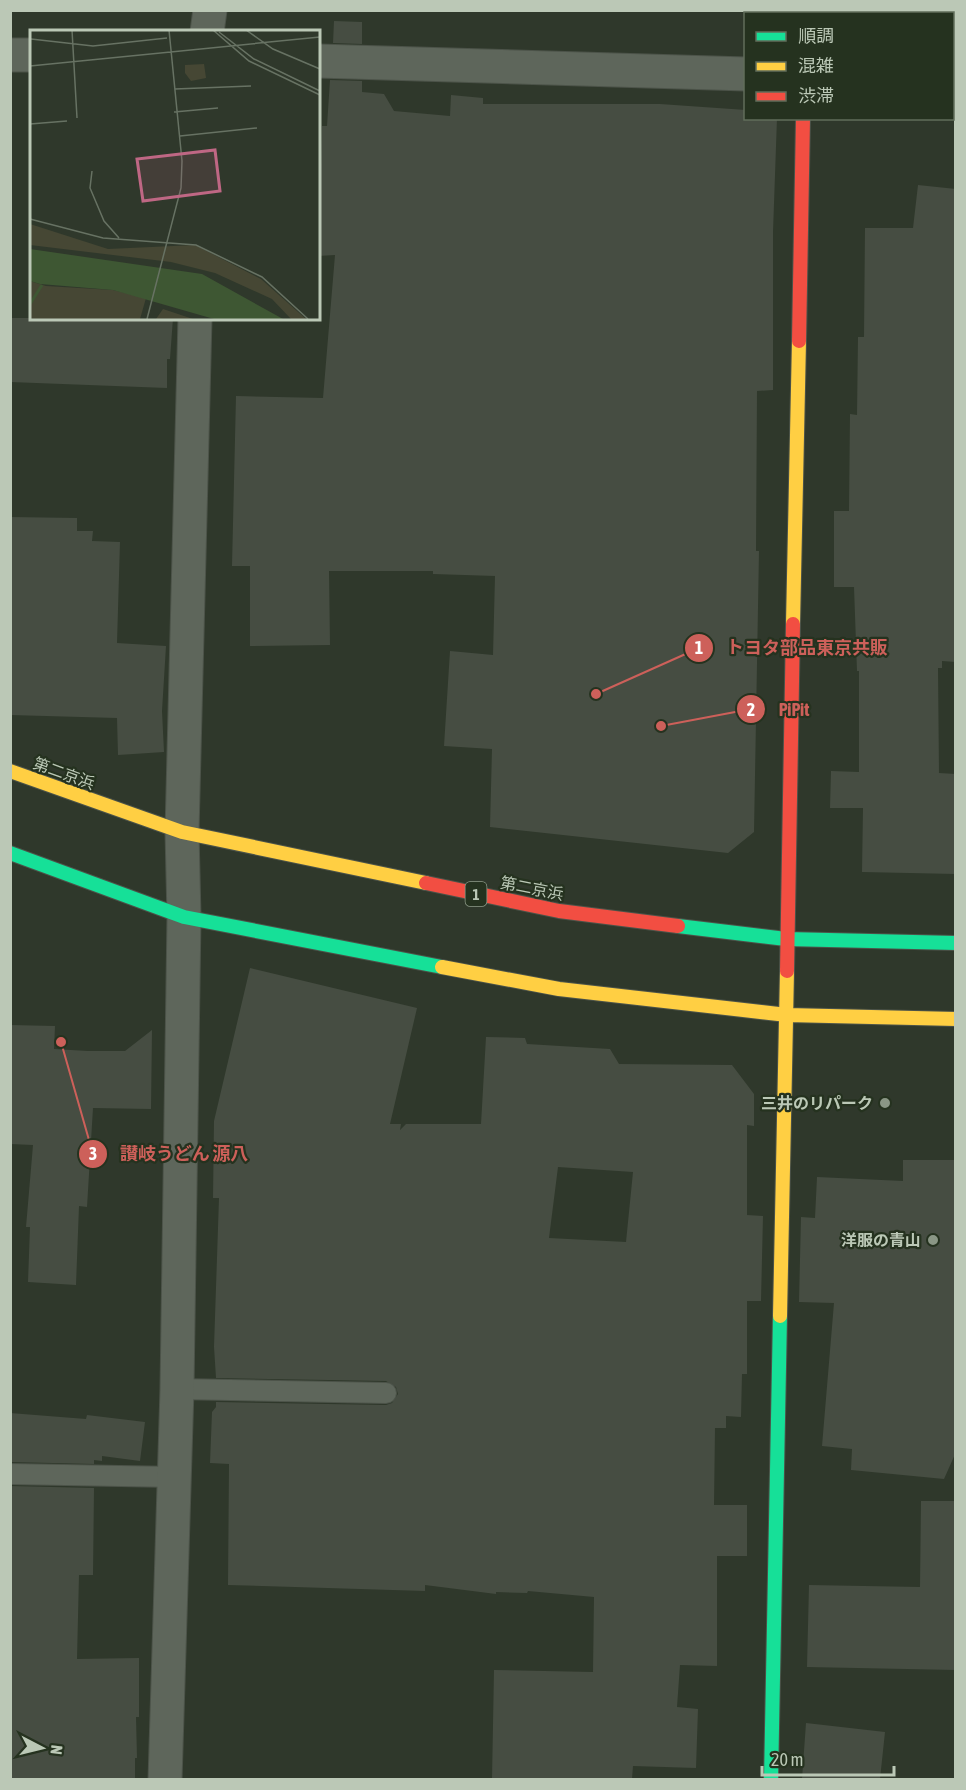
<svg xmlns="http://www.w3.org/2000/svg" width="966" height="1790" viewBox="0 0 966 1790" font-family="'Asap Condensed','Noto Sans JP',sans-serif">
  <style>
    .building { fill: #464d42; fill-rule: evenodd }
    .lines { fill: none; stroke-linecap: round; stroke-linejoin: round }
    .lane-casing { stroke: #4c5349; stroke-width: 22 }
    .street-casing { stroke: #4c5349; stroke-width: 35 }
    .fast-casing { stroke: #4c5349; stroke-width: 16 }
    .slow-casing { stroke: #4c5349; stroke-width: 16 }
    .jam-casing { stroke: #4c5349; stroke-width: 16 }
    .lane { stroke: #5e665b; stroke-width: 20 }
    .street { stroke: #5e665b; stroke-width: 33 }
    .fast { stroke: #16e098; stroke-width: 14 }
    .slow { stroke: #ffcf43; stroke-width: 14 }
    .jam { stroke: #f24e42; stroke-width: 14 }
    .poi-dot { fill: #8a9685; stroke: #25321f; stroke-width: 2 }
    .labels { text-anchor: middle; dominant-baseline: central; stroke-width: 4.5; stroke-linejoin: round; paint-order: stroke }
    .shield { fill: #25321f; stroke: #8e9b89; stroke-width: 1.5 }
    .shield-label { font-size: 15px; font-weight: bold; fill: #bbc8b6 }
    .street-label { font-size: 16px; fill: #bbc8b6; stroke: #25321f }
    .poi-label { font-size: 16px; font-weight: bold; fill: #bbc8b6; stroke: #25321f; text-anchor: end }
    .inset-river { fill: none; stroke: #3e5733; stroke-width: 3 }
    .inset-road { fill: none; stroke: #677263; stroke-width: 1.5 }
    .view { fill: #bf6784; fill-opacity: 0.15; stroke: #bf6784; stroke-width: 3 }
    .inset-edge { fill: none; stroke: #bbc8b6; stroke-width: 3 }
    .leader { fill: none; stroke: #cd605a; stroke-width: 2 }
    .callout-dot { fill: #cd605a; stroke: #25321f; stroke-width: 2 }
    .mark-label { font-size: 18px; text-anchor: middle; font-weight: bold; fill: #fff }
    .callout-label { font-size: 18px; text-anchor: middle; font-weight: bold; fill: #cd605a; stroke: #25321f; stroke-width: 4.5; stroke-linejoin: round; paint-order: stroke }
  </style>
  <rect width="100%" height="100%" fill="#2f382b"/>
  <!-- building -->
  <path class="building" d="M 334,21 L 362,22 L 362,44 L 333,43 Z
    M 330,80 L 362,81 L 362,92 L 384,94 L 394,111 L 450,116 L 451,95 L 483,98 L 483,104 L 660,104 L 746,110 L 746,118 L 777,118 L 773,232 L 773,390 L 757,391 L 756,551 L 759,551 L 754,832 L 728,853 L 490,827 L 492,749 L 444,746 L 450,651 L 493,655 L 495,576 L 433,574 L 433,571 L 329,571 L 330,645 L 250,646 L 250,566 L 232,566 L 236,396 L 323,398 L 335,255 L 318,256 L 318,202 L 320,202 L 322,126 L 327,126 Z
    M 918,185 L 956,189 L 956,662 L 942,661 L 942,668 L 938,668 L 939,773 L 956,774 L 956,874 L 862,872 L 863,808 L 830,808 L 831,771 L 859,772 L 859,671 L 857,671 L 854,587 L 834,587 L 834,511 L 849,511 L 850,414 L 857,415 L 858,337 L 864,337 L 865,228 L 913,228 Z
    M 10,318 L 173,318 L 170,359 L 167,359 L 167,388 L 10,382 Z
    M 10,517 L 77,518 L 77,531 L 93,531 L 92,541 L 120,542 L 117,643 L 166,646 L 162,711 L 164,752 L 118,755 L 117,718 L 10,715 Z
    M 250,968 L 417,1008 L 390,1124 L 401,1124 L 400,1130 L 406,1124 L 481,1124 L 486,1037 L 525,1038 L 527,1044 L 610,1049 L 619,1064 L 732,1065 L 754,1094 L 754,1126 L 747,1125 L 747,1215 L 763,1216 L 761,1301 L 747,1301 L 747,1374 L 742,1374 L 741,1417 L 726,1416 L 726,1428 L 715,1428 L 714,1505 L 747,1505 L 747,1556 L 717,1556 L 717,1666 L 680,1665 L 677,1707 L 698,1709 L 696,1768 L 633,1766 L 632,1779 L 492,1779 L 494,1670 L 593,1672 L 594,1597 L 528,1591 L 527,1593 L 496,1592 L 496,1594 L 425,1585 L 425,1591 L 228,1585 L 229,1464 L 210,1463 L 212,1412 L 216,1407 L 216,1402 L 386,1405 L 392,1403 L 398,1394 L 396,1387 L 386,1381 L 216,1378 L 214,1347 L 219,1198 L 213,1198 L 214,1121 ZM 558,1167 L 633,1172 L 626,1242 L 549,1238 Z
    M 10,1025 L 55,1026 L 54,1049 L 88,1051 L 125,1051 L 152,1030 L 151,1109 L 93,1108 L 87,1207 L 79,1206 L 76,1285 L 28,1282 L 30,1227 L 26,1227 L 33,1145 L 10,1144 Z
    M 903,1160 L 956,1160 L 956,1452 L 944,1479 L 851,1470 L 852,1449 L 822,1446 L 834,1303 L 799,1302 L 801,1217 L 815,1218 L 817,1177 L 903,1181 Z
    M 10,1413 L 86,1419 L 87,1415 L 145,1422 L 140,1461 L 102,1456 L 102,1461 L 94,1460 L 94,1464 L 10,1462 Z
    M 10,1486 L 94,1488 L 93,1575 L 79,1575 L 77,1659 L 139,1658 L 139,1717 L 136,1717 L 137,1758 L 135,1758 L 135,1779 L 10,1779 Z
    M 921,1501 L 956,1501 L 956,1670 L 807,1667 L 809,1585 L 920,1587 Z
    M 806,1723 L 885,1732 L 880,1779 L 802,1779 Z"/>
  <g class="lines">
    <!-- lane casing -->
    <g class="lane-casing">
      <path id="lane" d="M 177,1389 L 386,1393
        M 10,1474 L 175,1477"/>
    </g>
    <!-- street casing -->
    <g class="street-casing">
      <path id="street" d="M 806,14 L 806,10
        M 207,32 L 210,10
        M 10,55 L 32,55
        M 318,61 L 746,74
        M 952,79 L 956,79
        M 165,1780 L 177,1389 L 184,917 L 182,832 L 195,318"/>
    </g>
    <!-- fast casing -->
    <g class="fast-casing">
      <path id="fast" d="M 10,853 L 184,917 L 442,967
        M 678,926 L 786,939 L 956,943
        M 771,1780 L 780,1316"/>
    </g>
    <!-- slow casing -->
    <g class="slow-casing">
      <path id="slow" d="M 793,624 L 799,341
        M 10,771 L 182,832 L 426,883
        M 442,967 L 559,989 L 787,1015 L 956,1019
        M 780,1316 L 787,971"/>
    </g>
    <!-- jam casing -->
    <g class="jam-casing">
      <path id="jam" d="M 799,341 L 803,118
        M 426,883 L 559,911 L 678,926
        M 787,971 L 793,624"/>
    </g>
    <!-- lane -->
    <use href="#lane" class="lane"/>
    <!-- street -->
    <use href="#street" class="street"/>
    <!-- fast -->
    <use href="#fast" class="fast"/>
    <!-- slow -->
    <use href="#slow" class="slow"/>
    <!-- jam -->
    <use href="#jam" class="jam"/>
  </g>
  <!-- markers -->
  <g class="poi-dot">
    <circle cx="885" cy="1103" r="6"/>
    <circle cx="933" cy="1240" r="6"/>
  </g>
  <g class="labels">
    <!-- shield labels -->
    <rect class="shield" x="465.5" y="882" width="21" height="24" rx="4.5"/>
    <g class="shield-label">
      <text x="476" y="894">1</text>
    </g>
    <!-- street labels -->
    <g class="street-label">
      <text transform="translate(64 773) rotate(20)">第二京浜</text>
      <text transform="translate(532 888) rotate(11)">第二京浜</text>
    </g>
    <!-- poi labels -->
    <g class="poi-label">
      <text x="873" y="1103">三井のリパーク</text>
      <text x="921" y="1240">洋服の青山</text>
    </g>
  </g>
  <!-- overview -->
  <g transform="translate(30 30)">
    <rect width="290" height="290" fill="#2f382b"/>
    <path d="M 174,34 L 176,48 L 161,51 L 155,43 L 155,35 ZM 0,194 L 78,219 L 165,215 L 231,249 L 276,289 L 261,289 L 242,269 L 185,243 L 141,232 L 0,215 ZM 0,251 L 16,256 L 83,260 L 116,268 L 110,289 L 0,289 ZM 133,279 L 163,289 L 126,289 Z" fill="#464734"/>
    <path d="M 0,219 L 172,244 L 253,289 L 184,289 L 83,260 L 10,254 L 0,251 Z" fill="#3e5733"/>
    <path class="inset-river" d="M 0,274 L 12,255"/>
    <path class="inset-road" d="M 42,0 L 47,88M 183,0 L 219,31 L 290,65M 216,0 L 243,19 L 290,39M 189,2 L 224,29 L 290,61M 1,9 L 63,16 L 137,8M 0,36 L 290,7M 145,59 L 221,56M 144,82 L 188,78M 0,94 L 37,91M 150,106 L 227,98M 62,141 L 60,158 L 74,191 L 89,208M 0,189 L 73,208 L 166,215 L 232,247 L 278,289M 117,289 L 151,158 L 152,131 L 139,0"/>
    <path class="view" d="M 185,120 L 190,161 L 113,171 L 107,129 Z"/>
    <rect width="290" height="290" class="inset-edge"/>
  </g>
  <!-- callouts -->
  <path class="leader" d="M596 694L699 648M661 726L751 709M61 1042L93 1154"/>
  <g class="callout-dot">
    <circle cx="596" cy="694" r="6"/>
    <circle cx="661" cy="726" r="6"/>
    <circle cx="61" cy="1042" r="6"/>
    <circle cx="699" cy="648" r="15"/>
    <circle cx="751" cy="709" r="15"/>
    <circle cx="93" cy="1154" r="15"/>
  </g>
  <g class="mark-label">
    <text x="699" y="654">1</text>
    <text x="751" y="716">2</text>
    <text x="93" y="1160">3</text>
  </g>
  <g class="callout-label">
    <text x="807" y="654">トヨタ部品東京共販</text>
    <text x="794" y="716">PiPit</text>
    <text x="184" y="1160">讃岐うどん 源八</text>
  </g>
  <!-- border -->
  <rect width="966" height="1790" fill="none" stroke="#bbc8b6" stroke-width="24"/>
  <!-- legend -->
  <rect x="744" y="12" width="210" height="108" fill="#25321f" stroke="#616e5b" stroke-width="1.5"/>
  <rect x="756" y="32" width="30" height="9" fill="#16e098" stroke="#616e5b" stroke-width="1.5"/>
  <text x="798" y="42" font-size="18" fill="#bbc8b6">順調</text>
  <rect x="756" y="62" width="30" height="9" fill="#ffcf43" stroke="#616e5b" stroke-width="1.5"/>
  <text x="798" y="72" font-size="18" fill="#bbc8b6">混雑</text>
  <rect x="756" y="92" width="30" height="9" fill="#f24e42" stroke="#616e5b" stroke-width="1.5"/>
  <text x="798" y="102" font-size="18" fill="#bbc8b6">渋滞</text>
  <!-- north arrow -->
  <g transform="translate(42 1748) rotate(97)" stroke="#25321f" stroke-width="4.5" paint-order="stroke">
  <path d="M0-4.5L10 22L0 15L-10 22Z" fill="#bbc8b6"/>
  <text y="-9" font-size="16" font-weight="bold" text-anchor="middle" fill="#bbc8b6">N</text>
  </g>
  <!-- scale -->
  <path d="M762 1766v9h132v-9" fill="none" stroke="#bbc8b6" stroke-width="3"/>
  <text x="771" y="1766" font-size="18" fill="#bbc8b6" stroke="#25321f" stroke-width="4.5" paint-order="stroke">20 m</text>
</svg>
